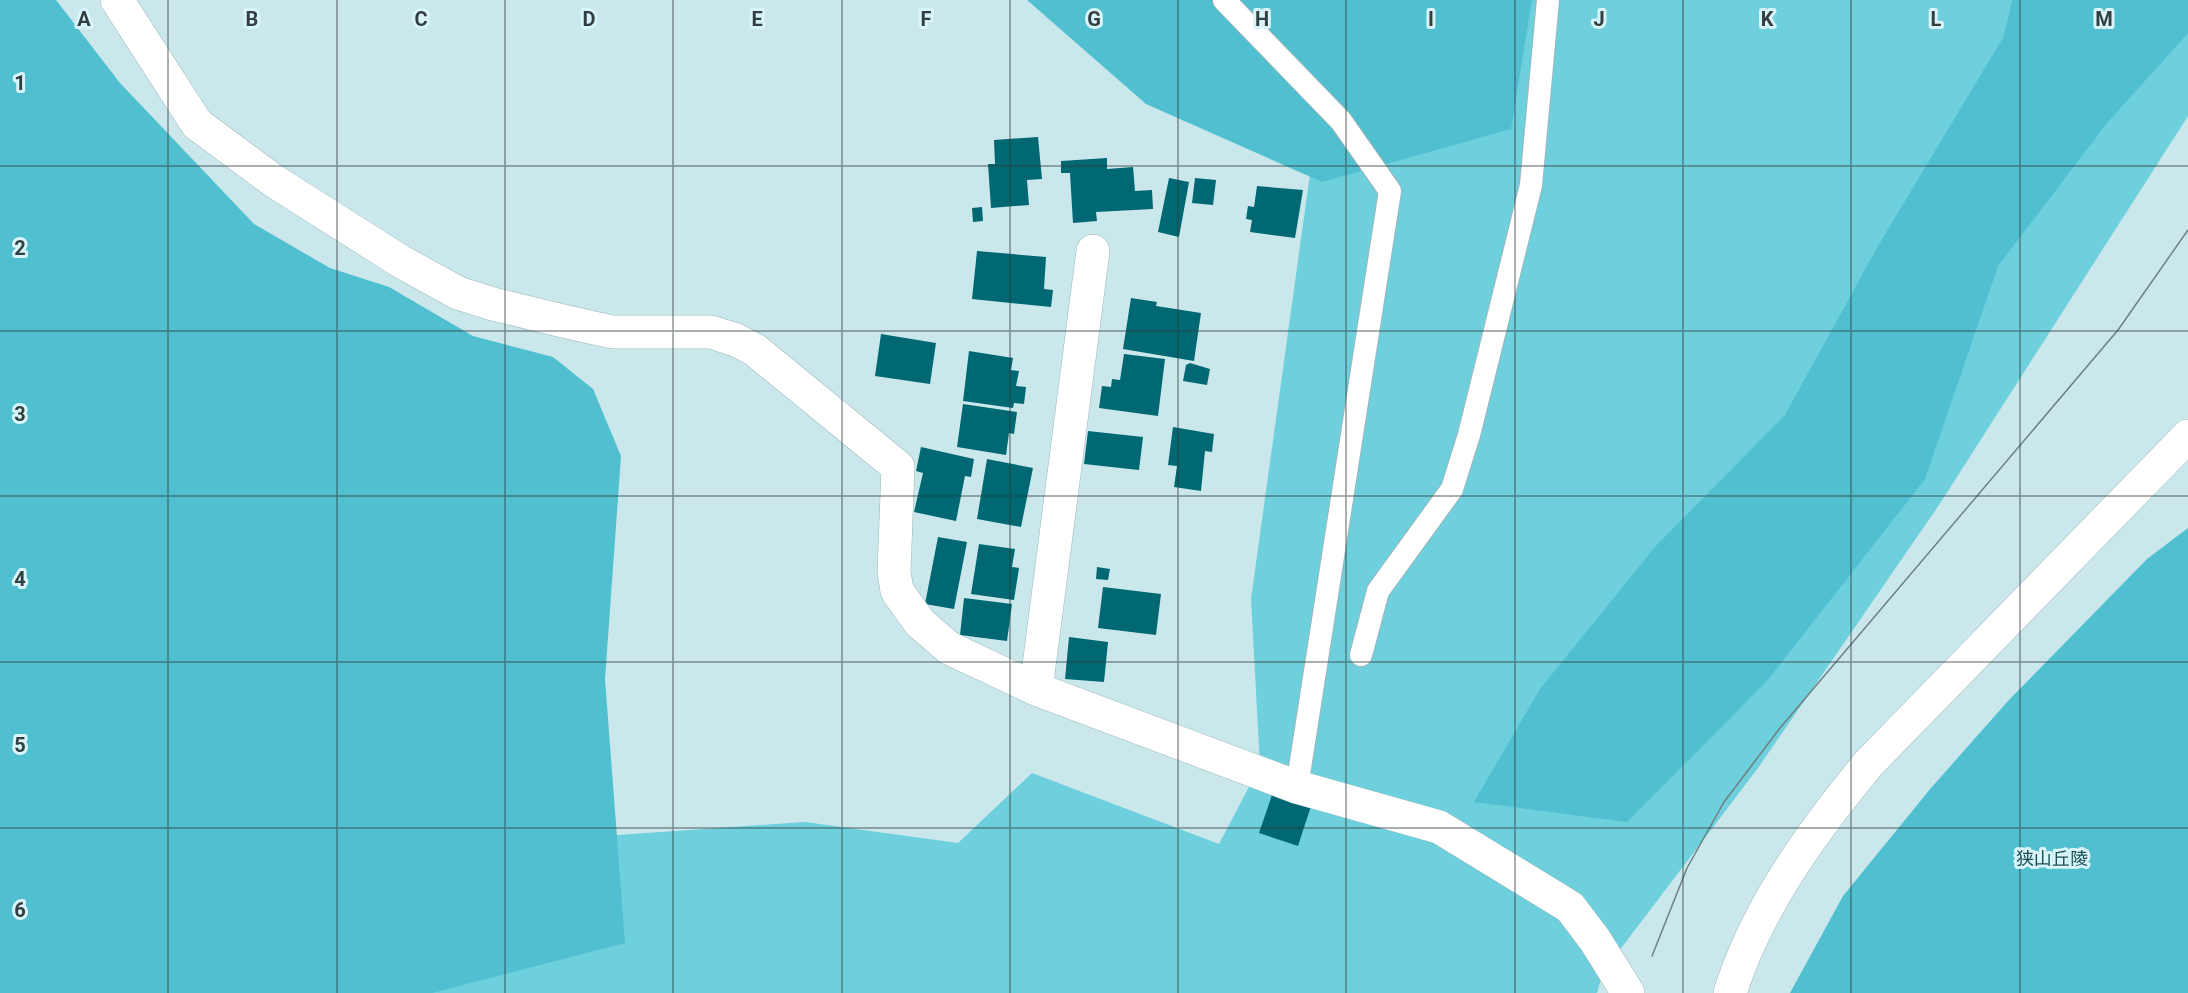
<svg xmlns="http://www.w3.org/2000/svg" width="2188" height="993" viewBox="0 0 2188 993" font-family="Roboto,'Noto Sans JP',sans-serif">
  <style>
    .green { fill: #6ecfdd }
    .forest { fill: #50bfcf }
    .building { fill: #006873 }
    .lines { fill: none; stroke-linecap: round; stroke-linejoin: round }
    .lane-casing { stroke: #9bb8bc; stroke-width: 24 }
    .street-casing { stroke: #9bb8bc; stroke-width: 34 }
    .secondary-casing { stroke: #9bb8bc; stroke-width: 34 }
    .lane { stroke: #fff; stroke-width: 22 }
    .street { stroke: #fff; stroke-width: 33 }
    .secondary { stroke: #fff; stroke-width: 33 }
    .tram { stroke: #6d8083; stroke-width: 1.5 }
    .grid { fill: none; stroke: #323e40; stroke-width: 1.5; stroke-opacity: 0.55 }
    .labels { text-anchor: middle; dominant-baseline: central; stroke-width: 6; stroke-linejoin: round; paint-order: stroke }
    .park-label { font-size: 18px; fill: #1c4d54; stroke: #d7f5fa }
    .grid-label { font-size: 20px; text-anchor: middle; font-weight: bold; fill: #323e40; stroke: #d7f5fa; stroke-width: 6; stroke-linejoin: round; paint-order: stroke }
  </style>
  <rect width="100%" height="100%" fill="#cae8ec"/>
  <!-- green -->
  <path class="green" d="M 1151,0 L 2188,0 L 2188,116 L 1939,505 L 1758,768 L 1603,972 L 1597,993 L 99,993 L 604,836 L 805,822 L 958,843 L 1032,773 L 1219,844 L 1260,766 L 1251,599 L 1310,174 Z"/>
  <!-- forest -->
  <path class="forest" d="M 0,0 L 56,0 L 120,83 L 254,224 L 330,268 L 389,287 L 473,336 L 553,357 L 593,389 L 621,456 L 605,679 L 625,943 L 432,993 L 0,993 Z
    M 1027,0 L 1532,0 L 1511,129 L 1322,182 L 1146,104 Z
    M 2012,0 L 2188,0 L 2188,33 L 2107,123 L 1998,266 L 1925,479 L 1767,681 L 1627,822 L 1474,802 L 1540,689 L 1655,547 L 1785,415 L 1878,246 L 2004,36 Z
    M 2188,528 L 2188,993 L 1790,993 L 1843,896 L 1931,788 L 2008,701 L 2147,559 Z"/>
  <!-- building -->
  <path class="building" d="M 1038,137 L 1042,179 L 1027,180 L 1029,205 L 991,208 L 988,164 L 995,164 L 994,140 Z
    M 1107,158 L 1107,169 L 1133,167 L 1135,191 L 1152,190 L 1153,209 L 1096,212 L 1097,221 L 1073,223 L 1070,173 L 1061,173 L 1061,161 Z
    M 1169,178 L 1189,182 L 1179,237 L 1158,232 Z
    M 1195,178 L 1216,180 L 1213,205 L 1192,203 Z
    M 1257,186 L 1303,190 L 1295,238 L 1250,232 L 1252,220 L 1246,219 L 1248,206 L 1254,207 Z
    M 982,207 L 983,221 L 973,222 L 972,208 Z
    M 977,251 L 1046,257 L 1044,289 L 1053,290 L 1051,307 L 972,299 Z
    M 1131,298 L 1157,302 L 1156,306 L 1201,313 L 1194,361 L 1123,349 Z
    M 881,334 L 936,343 L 930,384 L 875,376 Z
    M 969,351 L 1013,358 L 1011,370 L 1019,371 L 1016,386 L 1026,387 L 1024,404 L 1014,403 L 1013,408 L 963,401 Z
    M 1124,354 L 1165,359 L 1158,416 L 1099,408 L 1102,386 L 1111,387 L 1112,379 L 1120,380 Z
    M 1190,363 L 1210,369 L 1207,385 L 1183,381 L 1186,365 Z
    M 963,404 L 1017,412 L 1014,434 L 1009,433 L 1006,455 L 957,447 Z
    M 1173,427 L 1214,434 L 1212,452 L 1205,451 L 1201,491 L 1174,487 L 1177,466 L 1168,465 Z
    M 1088,431 L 1143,437 L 1139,470 L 1084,464 Z
    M 921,447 L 974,459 L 971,477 L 965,476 L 956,521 L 914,512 L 923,473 L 916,471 Z
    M 987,459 L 1033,468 L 1021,527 L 977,519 Z
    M 938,537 L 967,542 L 954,609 L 925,604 Z
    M 979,544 L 1015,549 L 1012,567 L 1019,568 L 1014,600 L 971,594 Z
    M 1097,567 L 1110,569 L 1108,580 L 1096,579 Z
    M 1103,587 L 1161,594 L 1156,635 L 1098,628 Z
    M 964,598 L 1012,604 L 1007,641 L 960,635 Z
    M 1069,637 L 1108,642 L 1104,682 L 1065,679 Z
    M 1273,792 L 1311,806 L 1298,846 L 1259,833 Z"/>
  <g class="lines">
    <!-- lane casing -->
    <g class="lane-casing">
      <path id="lane" d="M 1224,0 L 1341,121 L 1390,191 L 1297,787
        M 1361,655 L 1378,591 L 1452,489 L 1469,435 L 1531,185 L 1548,0"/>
    </g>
    <!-- street casing -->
    <g class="street-casing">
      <path id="street" d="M 117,0 L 197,124 L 274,181 L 400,261 L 458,293 L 493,304 L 563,321 L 612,332 L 711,332 L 736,340 L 755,350 L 898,467 L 894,572 L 897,591 L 920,623 L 949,648 L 1036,689 L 1297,787 L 1439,827 L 1570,907 L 1595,940 L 1628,993
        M 1036,689 L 1093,251"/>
    </g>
    <!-- secondary casing -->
    <g class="secondary-casing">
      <path id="secondary" d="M 1730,993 C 1757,907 1812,832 1869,763 L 2188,436"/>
    </g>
    <!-- lane -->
    <use href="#lane" class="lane"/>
    <!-- street -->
    <use href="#street" class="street"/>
    <!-- secondary -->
    <use href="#secondary" class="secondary"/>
    <!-- tram -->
    <path class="tram" d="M 1652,956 L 1687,868 L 1724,802 L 1780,728 L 2118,330 L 2188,230"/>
  </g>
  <!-- grid -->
  <path class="grid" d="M 168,0 L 168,993M 337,0 L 337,993M 505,0 L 505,993M 673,0 L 673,993M 842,0 L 842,993M 1010,0 L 1010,993M 1178,0 L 1178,993M 1346,0 L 1346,993M 1515,0 L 1515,993M 1683,0 L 1683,993M 1851,0 L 1851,993M 2020,0 L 2020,993M 0,166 L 2188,166M 0,331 L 2188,331M 0,496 L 2188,496M 0,662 L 2188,662M 0,828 L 2188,828"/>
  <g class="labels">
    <!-- park labels -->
    <g class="park-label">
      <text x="2052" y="858">狭山丘陵</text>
    </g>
  </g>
  <g class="grid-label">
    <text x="84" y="26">A</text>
    <text x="252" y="26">B</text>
    <text x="421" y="26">C</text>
    <text x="589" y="26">D</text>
    <text x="757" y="26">E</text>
    <text x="926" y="26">F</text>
    <text x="1094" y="26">G</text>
    <text x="1262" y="26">H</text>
    <text x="1431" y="26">I</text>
    <text x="1599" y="26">J</text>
    <text x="1767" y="26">K</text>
    <text x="1936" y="26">L</text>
    <text x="2104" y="26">M</text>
    <text x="20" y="90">1</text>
    <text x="20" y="255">2</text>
    <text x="20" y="421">3</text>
    <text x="20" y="586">4</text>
    <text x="20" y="752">5</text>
    <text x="20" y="917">6</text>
  </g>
</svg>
